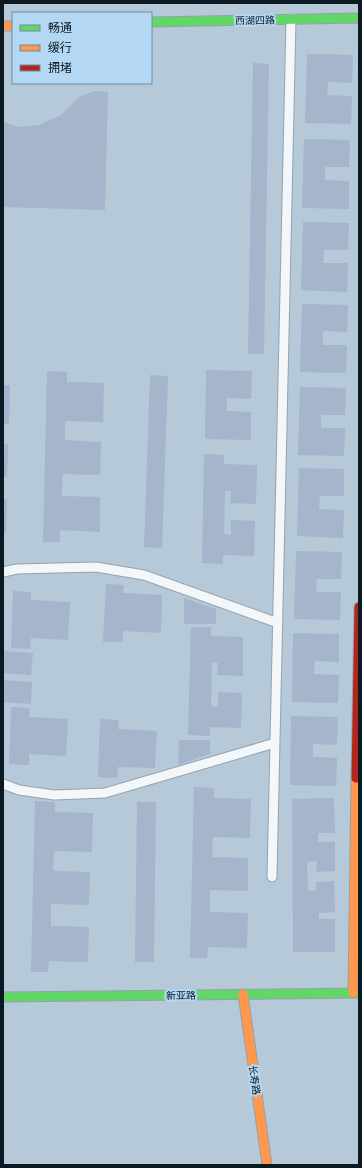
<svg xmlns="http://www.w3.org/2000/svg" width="362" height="1168" viewBox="0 0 362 1168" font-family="Barlow,'Noto Sans SC',sans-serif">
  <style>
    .building { fill: #a4b5cc }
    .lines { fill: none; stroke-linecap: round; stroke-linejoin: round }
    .lane-casing { stroke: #93a2ae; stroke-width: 11 }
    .fast-casing { stroke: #93a2ae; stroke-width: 11 }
    .slow-casing { stroke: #93a2ae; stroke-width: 11 }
    .jam-casing { stroke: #93a2ae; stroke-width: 11 }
    .lane { stroke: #f4f7f9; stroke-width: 9 }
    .fast { stroke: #63d668; stroke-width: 9 }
    .slow { stroke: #ff974d; stroke-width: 9 }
    .jam { stroke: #b3261e; stroke-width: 9 }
    .labels { text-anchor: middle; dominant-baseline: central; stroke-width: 4; stroke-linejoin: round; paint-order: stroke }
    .street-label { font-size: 10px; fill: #0b1922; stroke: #b4d8f3 }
  </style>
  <rect width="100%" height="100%" fill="#b6c9d8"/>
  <!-- building -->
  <path class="building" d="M 307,54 L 353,55 L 352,83 L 328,82 L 327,95 L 352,96 L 351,124 L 305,123 Z
    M 253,63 L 269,64 L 264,354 L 248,354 Z
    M 94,91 L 108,92 L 105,210 L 3,207 L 3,122 L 19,127 L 39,125 L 61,115 L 79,97 Z
    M 304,139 L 350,140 L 349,167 L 325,167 L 325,180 L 349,181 L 349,209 L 302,208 Z
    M 303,222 L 349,223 L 348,250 L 324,250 L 323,263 L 348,263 L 347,292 L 301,290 Z
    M 302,304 L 348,305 L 347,332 L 323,331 L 323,345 L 347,345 L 346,373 L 300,372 Z
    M 206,370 L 252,371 L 251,399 L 227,398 L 227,411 L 251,412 L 251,440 L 205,439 Z
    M 47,371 L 67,372 L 67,382 L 104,383 L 103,422 L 65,421 L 65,440 L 101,442 L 100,475 L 63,474 L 62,496 L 100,497 L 100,532 L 60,530 L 60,542 L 43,542 Z
    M 150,375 L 168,376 L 162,548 L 144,547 Z
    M 3,385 L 10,385 L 9,424 L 3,424 Z
    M 300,387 L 346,388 L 345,415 L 321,415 L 321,428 L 345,428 L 344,456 L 298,455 Z
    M 3,443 L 8,444 L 7,477 L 3,477 Z
    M 204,454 L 224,455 L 224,464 L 257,465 L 256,504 L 230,503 L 231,491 L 225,491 L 224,534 L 231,535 L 231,520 L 255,521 L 254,556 L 223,555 L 223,564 L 202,563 Z
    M 299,468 L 344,469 L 344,496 L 320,496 L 319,509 L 344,510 L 343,538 L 297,536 Z
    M 3,499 L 7,499 L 6,534 L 3,533 Z
    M 296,551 L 342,552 L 341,579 L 317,579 L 316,592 L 341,592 L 340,620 L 294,619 Z
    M 106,584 L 124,585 L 123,593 L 162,595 L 161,633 L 123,631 L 123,642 L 103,642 Z
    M 13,591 L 31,592 L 31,600 L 70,602 L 68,640 L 31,638 L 30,649 L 11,648 Z
    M 184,598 L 216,609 L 216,624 L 184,624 Z
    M 191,627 L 211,627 L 211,636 L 243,637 L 243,676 L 217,675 L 218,663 L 212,662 L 211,706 L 218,707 L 218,692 L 242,693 L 241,728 L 210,727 L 210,736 L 188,735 Z
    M 293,633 L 339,634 L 339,662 L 315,661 L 314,674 L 339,675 L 338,703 L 292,702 Z
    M 3,651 L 33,653 L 31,675 L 3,673 Z
    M 3,680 L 32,682 L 31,704 L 3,702 Z
    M 11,707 L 30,708 L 29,717 L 68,719 L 66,756 L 29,754 L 29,765 L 9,764 Z
    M 291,716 L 338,717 L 337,745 L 313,744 L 313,757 L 337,758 L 336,786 L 290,785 Z
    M 100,719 L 119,720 L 118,729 L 157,731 L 155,768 L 118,767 L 117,778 L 98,777 Z
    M 179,740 L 210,740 L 210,754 L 178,765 Z
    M 194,787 L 214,788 L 214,798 L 251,799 L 250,838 L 213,837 L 212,857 L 248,858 L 248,891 L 210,890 L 210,912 L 248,913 L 247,948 L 208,947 L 207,958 L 190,958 Z
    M 334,798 L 335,833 L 318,833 L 318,842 L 335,842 L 335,871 L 316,872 L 317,861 L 307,862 L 308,891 L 316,891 L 316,882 L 334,881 L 335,912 L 319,913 L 319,919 L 335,919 L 335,952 L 293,952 L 292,799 Z
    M 35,801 L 55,802 L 55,812 L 93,813 L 92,852 L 54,851 L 53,871 L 90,872 L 89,905 L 51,904 L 51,926 L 89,927 L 88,962 L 49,961 L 48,972 L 31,972 Z
    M 137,802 L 156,802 L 154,962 L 135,962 Z"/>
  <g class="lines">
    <!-- lane casing -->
    <g class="lane-casing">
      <path id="lane" d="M 3,572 L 17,569 L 96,567 L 144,575 L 278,623
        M 3,784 L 19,790 L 54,795 L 105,793 L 275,743
        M 272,877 L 291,19"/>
    </g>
    <!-- fast casing -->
    <g class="fast-casing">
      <path id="fast" d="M 151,22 L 359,18
        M 3,997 L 359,993"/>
    </g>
    <!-- slow casing -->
    <g class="slow-casing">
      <path id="slow" d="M 3,26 L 13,26
        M 353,993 L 356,778
        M 243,994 L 267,1165"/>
    </g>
    <!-- jam casing -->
    <g class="jam-casing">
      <path id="jam" d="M 356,778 L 359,607"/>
    </g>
    <!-- lane -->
    <use href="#lane" class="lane"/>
    <!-- fast -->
    <use href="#fast" class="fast"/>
    <!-- slow -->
    <use href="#slow" class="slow"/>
    <!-- jam -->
    <use href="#jam" class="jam"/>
  </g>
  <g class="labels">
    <!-- street labels -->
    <g class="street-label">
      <text transform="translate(255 20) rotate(-1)">西湖四路</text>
      <text transform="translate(181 995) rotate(-1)">新亚路</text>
      <text transform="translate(255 1080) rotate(82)">长寿路</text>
    </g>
  </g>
  <!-- border -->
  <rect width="362" height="1168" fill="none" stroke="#0b1922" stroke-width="8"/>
  <!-- legend -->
  <rect x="12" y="12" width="140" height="72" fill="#b4d8f3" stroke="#708c9f"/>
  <rect x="20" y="25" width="20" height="6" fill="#63d668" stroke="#708c9f"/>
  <text x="48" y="32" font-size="12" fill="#0b1922">畅通</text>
  <rect x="20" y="45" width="20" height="6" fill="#ff974d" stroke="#708c9f"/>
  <text x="48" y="52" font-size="12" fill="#0b1922">缓行</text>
  <rect x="20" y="65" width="20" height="6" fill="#b3261e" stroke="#708c9f"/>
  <text x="48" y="72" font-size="12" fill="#0b1922">拥堵</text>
</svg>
